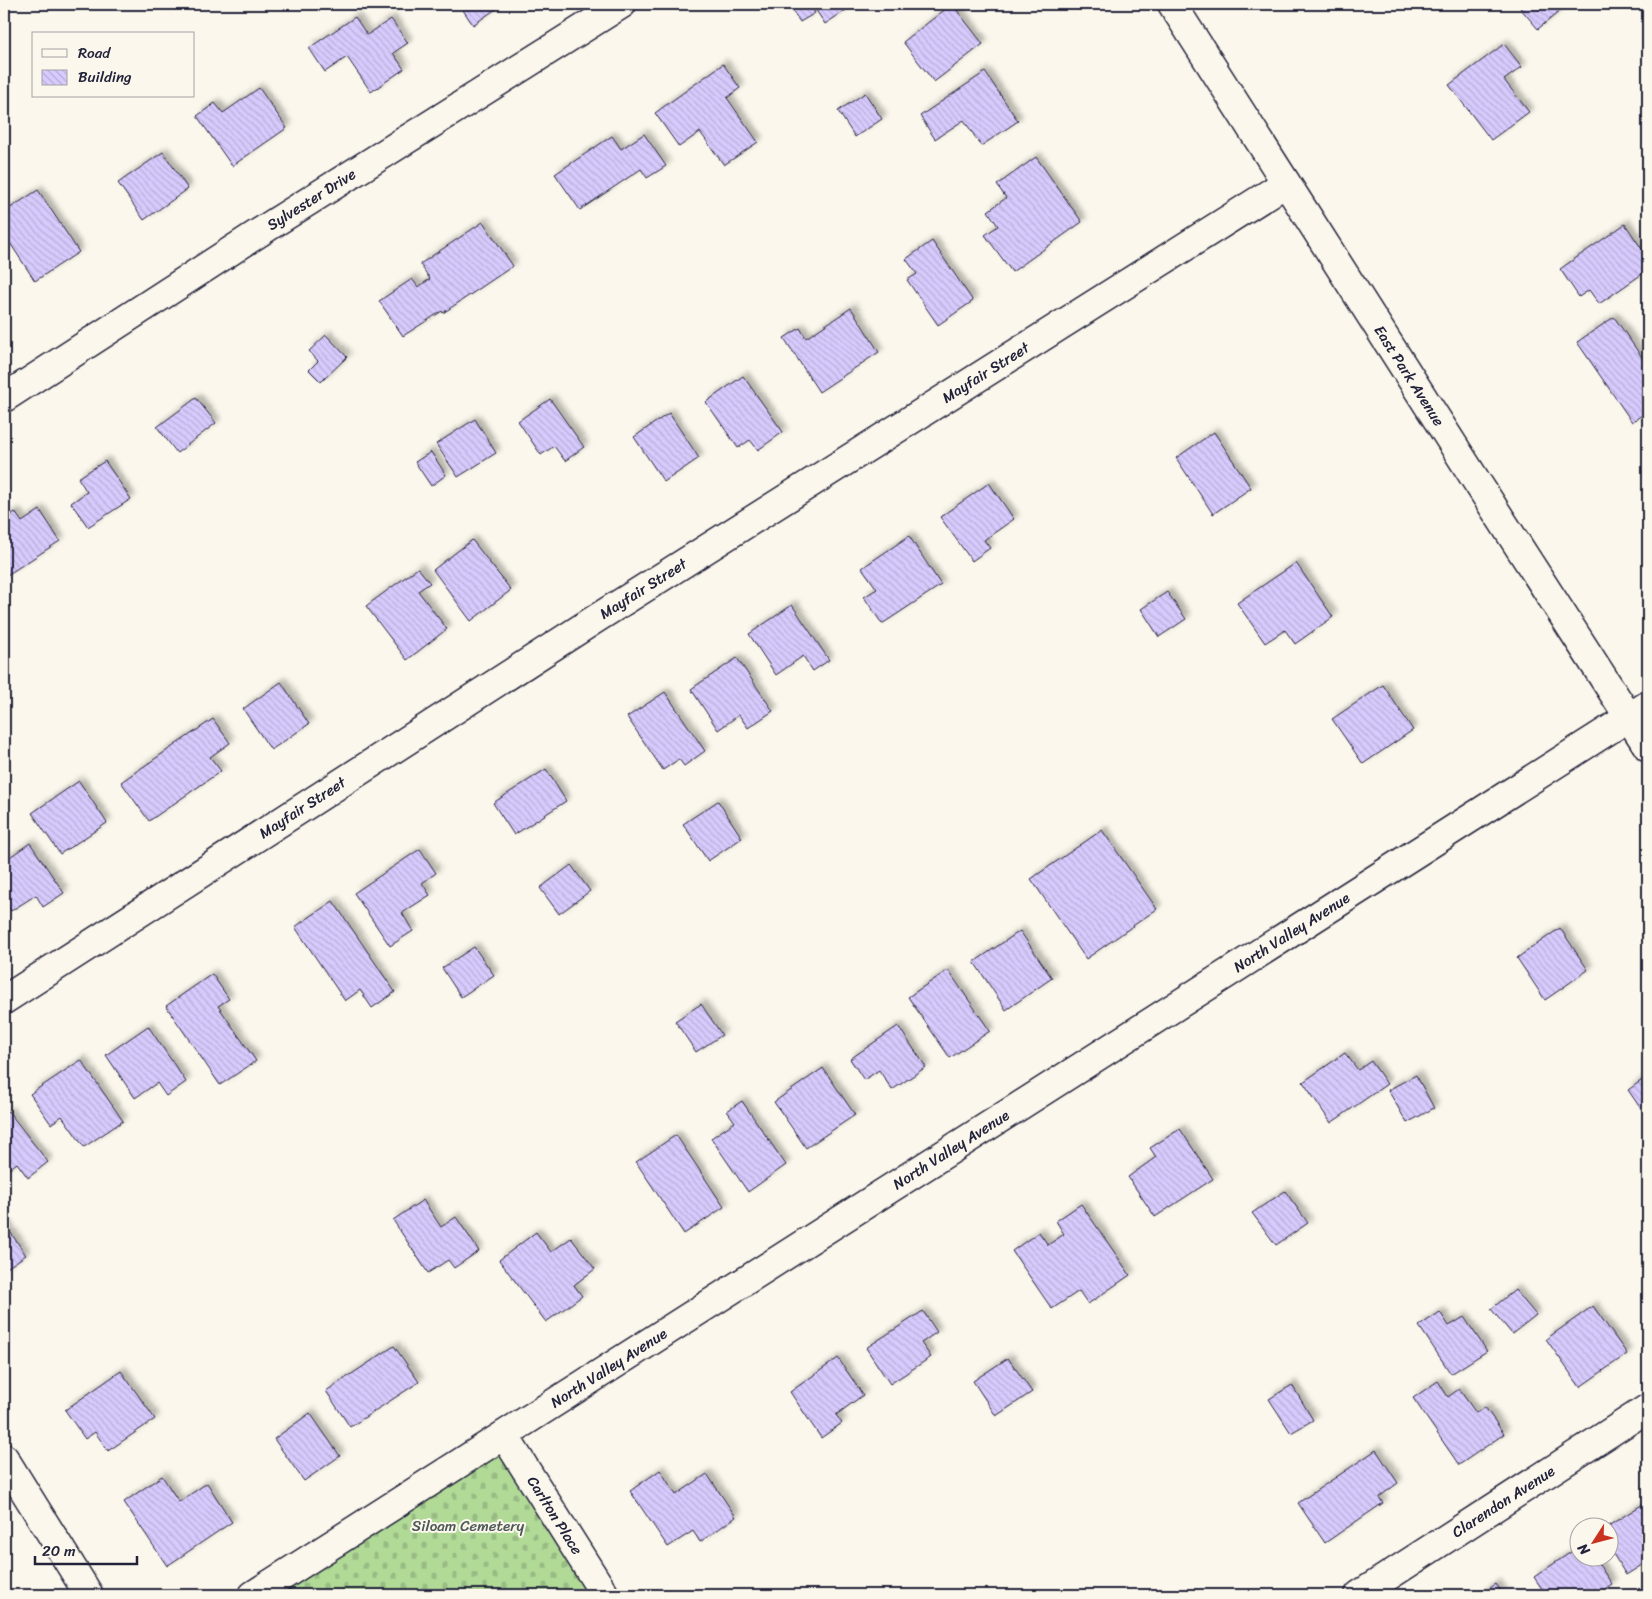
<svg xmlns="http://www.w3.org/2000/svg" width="1652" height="1599" viewBox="0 0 1652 1599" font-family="Sriracha,sans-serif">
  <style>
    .cemetery { fill: url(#cemetery-stones); stroke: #6a7e69 }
    .building { fill: url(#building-back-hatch); stroke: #22223b; filter: url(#shadow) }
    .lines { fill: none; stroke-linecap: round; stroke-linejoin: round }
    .minor-casing { stroke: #22223b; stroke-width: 31 }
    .secondary-casing { stroke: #22223b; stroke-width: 31 }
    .minor { stroke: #fbf7ec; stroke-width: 28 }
    .secondary { stroke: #fbf7ec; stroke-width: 28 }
    .labels { text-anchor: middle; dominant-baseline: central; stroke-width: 4; stroke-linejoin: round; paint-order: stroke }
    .street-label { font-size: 15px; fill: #22223b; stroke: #fbf7ec }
    .park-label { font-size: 15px; fill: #4d5957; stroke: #fbf7ec }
  </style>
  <defs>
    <pattern id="cemetery-stones" width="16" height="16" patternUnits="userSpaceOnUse" patternTransform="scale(1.25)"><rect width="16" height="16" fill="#b1da97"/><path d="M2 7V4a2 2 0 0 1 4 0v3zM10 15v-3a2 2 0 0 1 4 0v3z" fill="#98bb83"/></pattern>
    <pattern id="building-back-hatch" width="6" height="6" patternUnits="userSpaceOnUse" patternTransform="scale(1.25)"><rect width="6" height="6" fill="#d7cafc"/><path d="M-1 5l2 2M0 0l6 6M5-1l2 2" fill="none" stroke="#b8add9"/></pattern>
    <filter id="shadow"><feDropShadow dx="4.5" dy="-4.5" stdDeviation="2.5" flood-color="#0004"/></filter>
  </defs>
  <rect width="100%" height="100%" fill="#fbf7ec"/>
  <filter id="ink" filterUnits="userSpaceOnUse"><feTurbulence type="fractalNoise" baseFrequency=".02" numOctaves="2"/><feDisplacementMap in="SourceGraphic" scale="10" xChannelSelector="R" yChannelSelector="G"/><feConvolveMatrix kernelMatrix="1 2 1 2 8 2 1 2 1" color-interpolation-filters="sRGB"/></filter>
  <g filter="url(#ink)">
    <!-- cemetery -->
    <path class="cemetery" d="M 492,1429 L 590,1595 L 233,1595 Z"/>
    <!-- building -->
    <path class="building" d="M 459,4 L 503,4 L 473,25 Z
      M 788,4 L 809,4 L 815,13 L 800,22 Z
      M 812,4 L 855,4 L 825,24 Z
      M 952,4 L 983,44 L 934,82 L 903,42 Z
      M 1525,4 L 1562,4 L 1565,7 L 1538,29 L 1520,8 Z
      M 355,17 L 367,35 L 391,19 L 408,43 L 393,53 L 404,69 L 371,92 L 347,57 L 325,72 L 309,48 Z
      M 1504,44 L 1522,67 L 1504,80 L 1529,112 L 1491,140 L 1449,85 Z
      M 723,64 L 740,88 L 727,98 L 758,142 L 724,165 L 700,132 L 679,147 L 655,113 Z
      M 985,72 L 1018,121 L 981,146 L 964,120 L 935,139 L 920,116 Z
      M 259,88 L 287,128 L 232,166 L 197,116 L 215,103 L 223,113 Z
      M 865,93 L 882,119 L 855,137 L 838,111 Z
      M 644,134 L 666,166 L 647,178 L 641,169 L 580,210 L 555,174 L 612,136 L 621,149 Z
      M 163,152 L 188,189 L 144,220 L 118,183 Z
      M 1036,157 L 1082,222 L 1012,272 L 985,235 L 998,226 L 988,211 L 1006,198 L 997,185 Z
      M 38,190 L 79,252 L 35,281 L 4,234 L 4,212 Z
      M 483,222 L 513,266 L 443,313 L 442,311 L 403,336 L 379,301 L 412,279 L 418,287 L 430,279 L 420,264 Z
      M 1625,224 L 1648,258 L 1648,270 L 1599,304 L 1589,290 L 1579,297 L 1560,269 Z
      M 932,241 L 973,301 L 938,325 L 907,280 L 917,274 L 906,259 Z
      M 851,308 L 879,352 L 819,392 L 784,338 L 800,328 L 806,338 Z
      M 1614,317 L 1648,366 L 1648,411 L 1632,422 L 1577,342 Z
      M 326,335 L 347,357 L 321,382 L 309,370 L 318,361 L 309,351 Z
      M 743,376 L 783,432 L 758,450 L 750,440 L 738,448 L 706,402 Z
      M 196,398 L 216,423 L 177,453 L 157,427 Z
      M 550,399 L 584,447 L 565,461 L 554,446 L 541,455 L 518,421 Z
      M 669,413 L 699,458 L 664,482 L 634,437 Z
      M 475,419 L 496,453 L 458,477 L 436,444 Z
      M 1214,432 L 1251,488 L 1213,514 L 1176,458 Z
      M 431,452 L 446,475 L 431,486 L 415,462 Z
      M 105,461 L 131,499 L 88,527 L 71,503 L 87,492 L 78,478 Z
      M 989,483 L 1014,519 L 984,540 L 990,548 L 972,561 L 940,517 Z
      M 40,510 L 60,541 L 4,577 L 4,520 L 15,512 L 22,522 Z
      M 909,536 L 941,585 L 882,624 L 864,597 L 877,589 L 862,568 Z
      M 472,540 L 511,590 L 471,621 L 433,570 Z
      M 1296,563 L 1333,617 L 1295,644 L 1285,630 L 1265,643 L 1237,603 Z
      M 418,568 L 430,583 L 418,591 L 447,629 L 407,660 L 366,606 Z
      M 1167,592 L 1186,619 L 1159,637 L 1141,609 Z
      M 792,605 L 829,660 L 813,671 L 803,656 L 776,675 L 749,634 Z
      M 737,658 L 773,711 L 748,728 L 739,715 L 718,730 L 691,689 Z
      M 281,682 L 309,724 L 271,750 L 243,709 Z
      M 1383,685 L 1413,730 L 1363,764 L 1332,719 Z
      M 665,692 L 705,751 L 684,766 L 679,759 L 663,770 L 627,717 Z
      M 213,719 L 230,743 L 210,757 L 221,771 L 149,821 L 121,782 Z
      M 546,769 L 566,801 L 514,835 L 493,803 Z
      M 79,781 L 107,823 L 60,854 L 32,813 Z
      M 718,801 L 742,838 L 708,861 L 683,824 Z
      M 1102,830 L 1157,909 L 1086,959 L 1031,879 Z
      M 30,843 L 64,893 L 43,907 L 36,895 L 11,911 L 4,900 L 4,861 Z
      M 420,849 L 436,873 L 422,883 L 430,895 L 402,913 L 413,931 L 390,946 L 354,893 Z
      M 571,865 L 590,891 L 559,914 L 540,888 Z
      M 333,901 L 395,992 L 372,1008 L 360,990 L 345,1001 L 295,927 Z
      M 1560,928 L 1588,970 L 1545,1000 L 1517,958 Z
      M 1020,931 L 1052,978 L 1006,1010 L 974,962 Z
      M 474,947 L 494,975 L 461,997 L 442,968 Z
      M 948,970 L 990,1031 L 950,1058 L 908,997 Z
      M 212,974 L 229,999 L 218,1006 L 256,1061 L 220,1085 L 166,1006 Z
      M 701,1004 L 722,1035 L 696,1052 L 675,1021 Z
      M 148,1026 L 186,1082 L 166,1096 L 157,1083 L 135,1098 L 106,1055 Z
      M 898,1026 L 926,1067 L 892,1090 L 879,1070 L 864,1080 L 850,1059 Z
      M 1345,1053 L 1358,1070 L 1371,1061 L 1387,1084 L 1331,1123 L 1303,1082 Z
      M 81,1060 L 123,1121 L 84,1147 L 62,1116 L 51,1124 L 30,1094 Z
      M 823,1068 L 855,1115 L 806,1148 L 774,1102 Z
      M 1416,1075 L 1434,1108 L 1407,1123 L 1388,1090 Z
      M 1648,1076 L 1648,1119 L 1628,1090 Z
      M 742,1101 L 786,1165 L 748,1192 L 711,1138 L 735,1122 L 727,1111 Z
      M 8,1111 L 48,1162 L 28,1178 L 17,1163 L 4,1173 L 4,1114 Z
      M 1180,1129 L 1213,1179 L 1155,1217 L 1128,1177 L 1156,1157 L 1150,1148 Z
      M 676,1135 L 724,1207 L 684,1234 L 636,1162 Z
      M 1285,1191 L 1308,1223 L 1276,1245 L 1252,1213 Z
      M 423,1200 L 441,1227 L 456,1217 L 479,1251 L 454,1268 L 448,1260 L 428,1273 L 393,1220 Z
      M 1081,1204 L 1130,1275 L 1088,1304 L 1079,1291 L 1052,1309 L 1012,1251 L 1039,1232 L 1048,1245 L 1064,1234 L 1056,1221 Z
      M 4,1223 L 26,1255 L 4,1270 Z
      M 536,1232 L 551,1252 L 571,1238 L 595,1269 L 574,1285 L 582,1296 L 546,1322 L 499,1260 Z
      M 1515,1290 L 1536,1315 L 1512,1334 L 1491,1309 Z
      M 1593,1306 L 1627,1354 L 1580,1387 L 1546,1339 Z
      M 923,1311 L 937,1332 L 921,1343 L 931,1357 L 890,1384 L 866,1348 Z
      M 1440,1312 L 1449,1326 L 1464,1317 L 1487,1351 L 1451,1374 L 1419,1326 Z
      M 394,1346 L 419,1382 L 350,1427 L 326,1391 Z
      M 838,1358 L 863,1395 L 836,1415 L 842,1423 L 821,1438 L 790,1392 Z
      M 1008,1358 L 1032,1392 L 996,1416 L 973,1381 Z
      M 121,1371 L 155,1419 L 108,1451 L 95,1432 L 85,1439 L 65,1410 Z
      M 1438,1381 L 1448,1397 L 1459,1389 L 1476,1413 L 1485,1407 L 1504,1434 L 1459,1465 L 1413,1398 Z
      M 1292,1385 L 1313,1420 L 1291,1433 L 1269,1399 Z
      M 310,1413 L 340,1456 L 304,1481 L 274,1439 Z
      M 1376,1450 L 1398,1483 L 1379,1497 L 1383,1503 L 1325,1543 L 1298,1503 Z
      M 660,1470 L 676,1495 L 707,1474 L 736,1517 L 700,1542 L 693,1531 L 668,1547 L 630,1491 Z
      M 162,1476 L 179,1502 L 207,1483 L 232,1522 L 167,1566 L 124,1502 Z
      M 1648,1501 L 1648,1561 L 1626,1575 L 1610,1549 L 1610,1526 L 1608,1526 Z
      M 1580,1546 L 1580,1556 L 1593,1556 L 1612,1584 L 1596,1595 L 1546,1595 L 1534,1577 Z
      M 1496,1584 L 1504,1595 L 1480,1595 Z"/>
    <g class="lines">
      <!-- minor casing -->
      <g class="minor-casing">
        <g id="minor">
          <path id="s1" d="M 4,398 L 274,223 L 622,4"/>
          <path id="s2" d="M 4,1000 L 597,618 L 1286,183"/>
          <path id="s3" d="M 504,1435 L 605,1595"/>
          <path d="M 4,1458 L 89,1595"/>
          <path id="s4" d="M 253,1595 L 1648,705"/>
          <path id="s5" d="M 1359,1595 L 1648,1408"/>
        </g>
      </g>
      <!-- secondary casing -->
      <g class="secondary-casing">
        <g id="secondary">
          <path id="s6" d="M 1172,4 L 1477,482 L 1648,747"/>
        </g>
      </g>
      <!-- minor -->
      <use href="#minor" class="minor"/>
      <!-- secondary -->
      <use href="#secondary" class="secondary"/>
    </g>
  </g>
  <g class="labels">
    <!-- street labels -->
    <g class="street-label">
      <text stroke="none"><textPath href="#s1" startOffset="366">Sylvester Drive</textPath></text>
      <text stroke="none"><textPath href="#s2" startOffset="1165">Mayfair Street</textPath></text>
      <text stroke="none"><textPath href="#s6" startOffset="441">East Park Avenue</textPath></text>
      <text stroke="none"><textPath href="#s2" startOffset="760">Mayfair Street</textPath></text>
      <text stroke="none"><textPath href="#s2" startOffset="355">Mayfair Street</textPath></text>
      <text stroke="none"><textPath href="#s4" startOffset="1232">North Valley Avenue</textPath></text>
      <text stroke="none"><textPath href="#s4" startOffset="828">North Valley Avenue</textPath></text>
      <text stroke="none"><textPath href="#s4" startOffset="422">North Valley Avenue</textPath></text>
      <text stroke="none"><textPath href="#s5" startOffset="172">Clarendon Avenue</textPath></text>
      <text stroke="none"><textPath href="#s3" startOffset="95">Carlton Place</textPath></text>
    </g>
    <!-- park labels -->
    <g class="park-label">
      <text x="468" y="1526">Siloam Cemetery</text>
    </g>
  </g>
  <!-- margin -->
  <rect width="1652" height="1599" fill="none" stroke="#fbf7ec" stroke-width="20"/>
  <rect x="10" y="10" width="1632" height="1579" fill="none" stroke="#22223b" stroke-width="2" filter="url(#ink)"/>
  <!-- legend -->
  <rect x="32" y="32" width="162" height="65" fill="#fbf7ec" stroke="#a4a2a5"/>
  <rect x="42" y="49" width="25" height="8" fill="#fbf7ec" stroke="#a4a2a5"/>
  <text x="78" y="58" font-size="15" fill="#22223b">Road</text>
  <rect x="42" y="70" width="25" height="15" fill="url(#building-back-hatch)" stroke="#a4a2a5"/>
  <text x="78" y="82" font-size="15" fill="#22223b">Building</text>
  <!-- north arrow -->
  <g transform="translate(1594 1542) rotate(234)"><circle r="24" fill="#fbf7ec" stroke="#a4a2a5"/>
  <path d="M0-4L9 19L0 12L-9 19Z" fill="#c8321e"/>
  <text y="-8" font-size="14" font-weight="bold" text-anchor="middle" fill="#22223b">N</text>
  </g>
  <!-- scale -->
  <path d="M35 1556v8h102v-8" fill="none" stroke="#22223b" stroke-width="2.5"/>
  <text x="42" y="1556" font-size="15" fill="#22223b" stroke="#fbf7ec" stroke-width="4" paint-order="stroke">20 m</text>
</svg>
